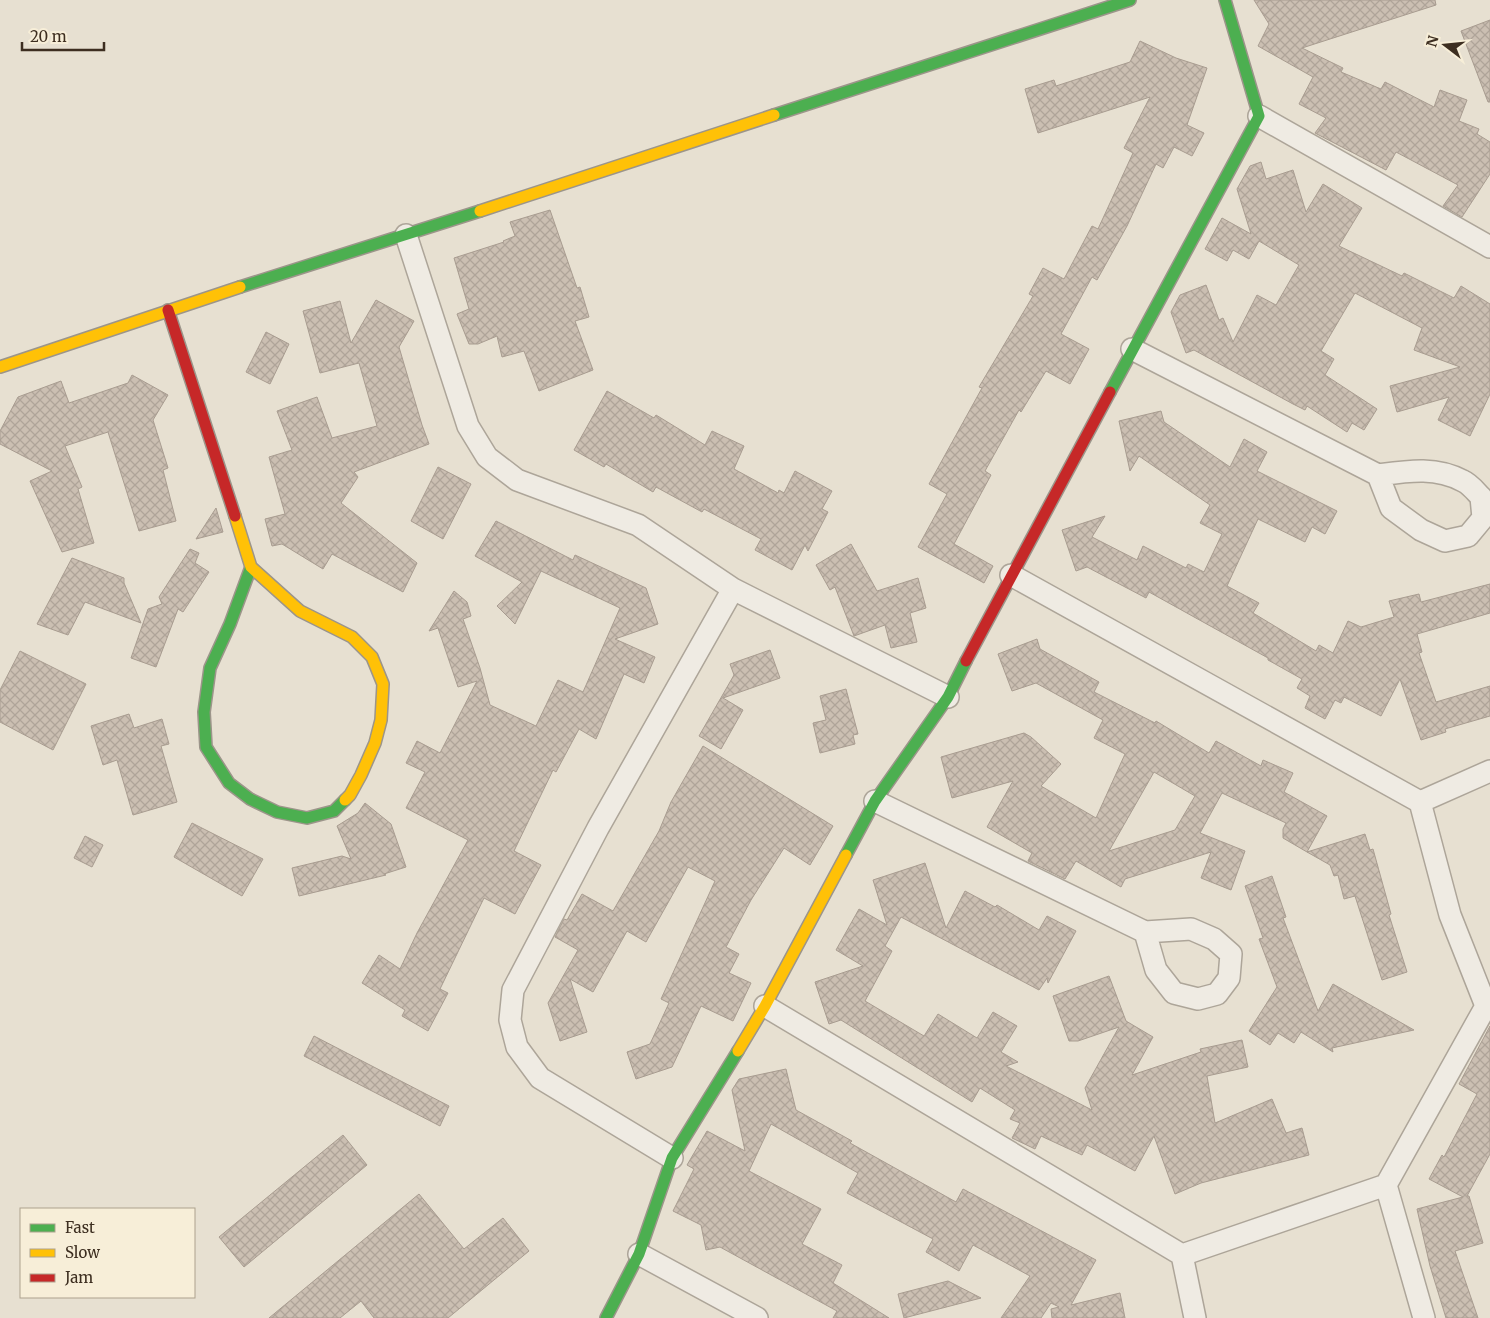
<svg xmlns="http://www.w3.org/2000/svg" width="1490" height="1318" viewBox="0 0 1490 1318" font-family="Merriweather,serif">
  <style>
    .building { fill: url(#building-cross-hatch); stroke: #a89c90; fill-rule: evenodd }
    .lines { fill: none; stroke-linecap: round; stroke-linejoin: round }
    .street-casing { stroke: #ada599; stroke-width: 24 }
    .fast-casing { stroke: #9c958a; stroke-width: 14 }
    .slow-casing { stroke: #9c958a; stroke-width: 14 }
    .jam-casing { stroke: #9c958a; stroke-width: 14 }
    .street { stroke: #efebe3; stroke-width: 21 }
    .fast { stroke: #4caf50; stroke-width: 11 }
    .slow { stroke: #ffc107; stroke-width: 11 }
    .jam { stroke: #c62828; stroke-width: 11 }
  </style>
  <defs>
    <pattern id="building-cross-hatch" width="8" height="8" patternUnits="userSpaceOnUse" patternTransform="scale(1.25)"><rect width="8" height="8" fill="#cbbfb2"/><path d="M0 0l8 8M0 8l8-8" fill="none" stroke="#afa499"/></pattern>
  </defs>
  <rect width="100%" height="100%" fill="#e7e0d1"/>
  <!-- building -->
  <path class="building" d="M 1254,0 L 1435,0 L 1436,5 L 1302,48 L 1343,68 L 1341,72 L 1381,89 L 1385,82 L 1434,107 L 1440,90 L 1467,100 L 1459,121 L 1479,129 L 1477,134 L 1490,142 L 1490,174 L 1462,217 L 1443,206 L 1458,185 L 1396,152 L 1386,170 L 1315,133 L 1326,118 L 1299,104 L 1313,77 L 1258,46 L 1269,24 Z
    M 1490,20 L 1490,102 L 1488,102 L 1461,31 Z
    M 1140,41 L 1176,58 L 1207,68 L 1187,125 L 1204,133 L 1192,156 L 1174,147 L 1163,168 L 1156,164 L 1127,226 L 1097,280 L 1092,277 L 1061,334 L 1089,349 L 1070,384 L 1046,371 L 1021,412 L 1019,410 L 985,471 L 991,475 L 954,544 L 993,566 L 984,583 L 918,547 L 947,494 L 929,484 L 982,388 L 979,387 L 1033,296 L 1029,294 L 1043,268 L 1064,279 L 1092,226 L 1098,229 L 1133,153 L 1124,148 L 1150,97 L 1038,133 L 1025,89 L 1054,80 L 1056,86 L 1130,62 Z
    M 1261,162 L 1266,179 L 1293,170 L 1306,212 L 1323,184 L 1362,208 L 1339,246 L 1402,276 L 1404,273 L 1454,298 L 1461,286 L 1490,304 L 1490,394 L 1470,436 L 1438,420 L 1449,397 L 1397,412 L 1390,386 L 1460,367 L 1414,350 L 1422,328 L 1355,293 L 1321,351 L 1334,359 L 1325,375 L 1377,409 L 1364,430 L 1352,423 L 1347,432 L 1307,406 L 1305,410 L 1293,404 L 1194,350 L 1186,353 L 1171,312 L 1180,295 L 1206,285 L 1219,320 L 1223,318 L 1233,342 L 1257,295 L 1276,305 L 1299,265 L 1259,241 L 1249,259 L 1233,250 L 1227,261 L 1205,249 L 1222,218 L 1251,234 L 1237,189 L 1250,166 Z
    M 550,210 L 577,288 L 580,287 L 589,317 L 575,321 L 593,370 L 539,391 L 524,351 L 502,357 L 497,336 L 478,344 L 469,344 L 457,314 L 469,309 L 454,258 L 504,242 L 503,241 L 515,236 L 510,222 Z
    M 376,300 L 414,321 L 399,347 L 422,425 L 429,444 L 354,472 L 358,477 L 341,503 L 417,563 L 403,592 L 332,554 L 323,569 L 282,544 L 272,546 L 265,519 L 285,514 L 269,457 L 292,450 L 277,411 L 317,397 L 332,438 L 377,426 L 359,363 L 320,373 L 303,311 L 340,301 L 351,343 Z
    M 266,332 L 289,344 L 270,384 L 246,372 Z
    M 132,375 L 168,395 L 153,420 L 168,468 L 163,470 L 176,521 L 139,531 L 108,432 L 65,446 L 82,487 L 78,489 L 94,543 L 62,552 L 30,481 L 52,471 L 0,444 L 0,431 L 18,397 L 61,381 L 69,403 L 128,383 Z
    M 607,391 L 654,418 L 656,415 L 705,445 L 712,431 L 744,446 L 734,469 L 778,493 L 779,490 L 784,493 L 795,471 L 832,491 L 822,509 L 828,512 L 808,551 L 805,545 L 792,570 L 755,550 L 761,539 L 704,509 L 702,512 L 656,487 L 653,492 L 606,464 L 604,467 L 574,450 Z
    M 1161,411 L 1164,422 L 1230,467 L 1244,439 L 1267,452 L 1257,471 L 1337,511 L 1325,534 L 1312,527 L 1305,542 L 1258,519 L 1227,586 L 1259,603 L 1253,613 L 1316,651 L 1319,645 L 1333,653 L 1348,621 L 1361,627 L 1394,617 L 1389,601 L 1419,594 L 1421,602 L 1490,584 L 1490,613 L 1417,634 L 1422,652 L 1419,653 L 1436,702 L 1490,686 L 1490,716 L 1445,729 L 1446,732 L 1421,740 L 1400,679 L 1381,716 L 1344,697 L 1341,703 L 1335,700 L 1325,719 L 1305,708 L 1310,696 L 1297,688 L 1302,679 L 1268,660 L 1268,658 L 1149,592 L 1146,598 L 1087,567 L 1076,571 L 1062,530 L 1105,516 L 1092,537 L 1137,560 L 1143,546 L 1186,568 L 1188,564 L 1204,572 L 1222,534 L 1200,523 L 1210,505 L 1139,456 L 1130,471 L 1119,421 Z
    M 438,467 L 471,484 L 443,539 L 411,521 Z
    M 216,508 L 223,532 L 196,539 Z
    M 496,521 L 573,560 L 575,555 L 646,588 L 658,624 L 615,639 L 655,657 L 644,683 L 624,674 L 596,739 L 579,729 L 556,772 L 553,770 L 514,851 L 541,865 L 515,914 L 484,898 L 440,989 L 448,993 L 428,1031 L 402,1016 L 405,1010 L 362,983 L 379,955 L 400,969 L 417,933 L 468,840 L 406,808 L 425,772 L 406,763 L 417,741 L 440,753 L 477,681 L 458,687 L 438,628 L 429,631 L 454,591 L 467,602 L 471,616 L 463,619 L 480,668 L 490,705 L 536,726 L 558,680 L 583,692 L 620,608 L 541,571 L 515,624 L 497,606 L 522,582 L 475,556 Z
    M 851,544 L 877,591 L 918,578 L 926,608 L 910,613 L 917,642 L 891,648 L 885,625 L 854,636 L 835,587 L 830,590 L 816,565 Z
    M 190,549 L 199,553 L 195,563 L 209,572 L 183,612 L 178,609 L 156,667 L 131,658 L 148,609 L 162,604 L 159,597 Z
    M 72,558 L 124,578 L 124,583 L 141,623 L 85,602 L 68,635 L 37,624 Z
    M 1037,639 L 1040,649 L 1099,682 L 1094,692 L 1155,723 L 1156,721 L 1209,753 L 1216,741 L 1261,766 L 1263,760 L 1293,773 L 1284,792 L 1327,816 L 1307,852 L 1283,838 L 1283,829 L 1286,823 L 1222,793 L 1200,833 L 1245,851 L 1231,890 L 1201,878 L 1211,852 L 1125,879 L 1121,887 L 1076,861 L 1065,879 L 1028,861 L 1032,853 L 987,827 L 1013,781 L 952,798 L 941,757 L 1024,733 L 1031,737 L 1061,764 L 1041,786 L 1096,818 L 1125,754 L 1094,738 L 1103,720 L 1036,683 L 1012,691 L 998,654 ZM 1154,772 L 1195,796 L 1175,830 L 1109,851 Z
    M 770,650 L 780,678 L 723,698 L 743,710 L 721,749 L 699,736 L 734,675 L 730,664 Z
    M 20,651 L 86,684 L 53,750 L 0,722 L 0,690 Z
    M 846,689 L 858,734 L 853,735 L 855,744 L 820,753 L 813,723 L 826,720 L 820,696 Z
    M 129,714 L 134,728 L 162,719 L 169,744 L 161,746 L 177,802 L 133,815 L 117,760 L 103,765 L 91,726 Z
    M 703,746 L 833,826 L 810,865 L 784,848 L 751,900 L 726,947 L 739,954 L 729,973 L 751,983 L 733,1021 L 701,1006 L 672,1067 L 636,1079 L 627,1052 L 650,1044 L 669,1003 L 661,999 L 715,881 L 688,867 L 646,942 L 627,931 L 593,992 L 570,979 L 587,1032 L 560,1041 L 548,1003 L 578,950 L 555,937 L 564,919 L 567,920 L 582,894 L 613,911 L 659,831 L 671,802 Z
    M 365,803 L 391,824 L 406,867 L 384,874 L 386,875 L 299,896 L 292,868 L 342,856 L 351,859 L 337,826 L 358,813 Z
    M 192,823 L 263,859 L 242,896 L 174,857 Z
    M 1365,834 L 1370,850 L 1373,849 L 1391,914 L 1389,915 L 1407,972 L 1382,980 L 1355,896 L 1344,899 L 1338,875 L 1334,876 L 1330,865 L 1307,852 Z
    M 85,836 L 103,845 L 92,867 L 74,858 Z
    M 925,863 L 946,928 L 965,891 L 995,907 L 997,905 L 1039,930 L 1047,916 L 1076,931 L 1048,983 L 1047,978 L 1039,990 L 901,917 L 885,946 L 892,951 L 865,1001 L 924,1036 L 938,1014 L 977,1038 L 993,1012 L 1017,1026 L 1001,1052 L 1018,1062 L 1006,1066 L 1092,1110 L 1085,1088 L 1119,1027 L 1078,1041 L 1069,1041 L 1053,996 L 1109,976 L 1126,1021 L 1153,1037 L 1132,1075 L 1201,1052 L 1200,1049 L 1242,1040 L 1248,1067 L 1207,1076 L 1215,1123 L 1272,1099 L 1286,1133 L 1302,1128 L 1309,1155 L 1201,1183 L 1175,1194 L 1154,1136 L 1135,1171 L 1087,1145 L 1082,1155 L 1041,1136 L 1035,1149 L 1012,1138 L 1020,1123 L 1010,1119 L 1015,1110 L 980,1088 L 972,1102 L 841,1020 L 829,1024 L 815,982 L 863,966 L 836,950 L 859,909 L 887,925 L 873,880 Z
    M 1272,876 L 1286,917 L 1283,918 L 1318,1011 L 1333,984 L 1414,1030 L 1332,1048 L 1333,1052 L 1301,1032 L 1294,1043 L 1278,1033 L 1270,1045 L 1249,1031 L 1277,987 L 1259,939 L 1263,938 L 1245,886 Z
    M 1490,1026 L 1490,1154 L 1467,1196 L 1469,1196 L 1483,1243 L 1455,1251 L 1478,1318 L 1446,1318 L 1430,1266 L 1417,1209 L 1463,1197 L 1429,1179 L 1442,1155 L 1444,1157 L 1477,1094 L 1459,1084 Z
    M 314,1036 L 449,1106 L 440,1126 L 304,1056 Z
    M 786,1069 L 796,1110 L 852,1141 L 850,1143 L 956,1202 L 963,1189 L 1096,1260 L 1071,1305 L 1120,1293 L 1125,1318 L 1052,1318 L 1051,1309 L 1059,1307 L 1051,1303 L 1041,1318 L 1001,1318 L 1030,1276 L 973,1245 L 959,1271 L 926,1252 L 933,1239 L 847,1193 L 858,1173 L 771,1124 L 749,1171 L 821,1209 L 802,1244 L 842,1265 L 833,1283 L 889,1318 L 833,1318 L 837,1311 L 720,1247 L 706,1250 L 701,1225 L 673,1211 L 694,1169 L 687,1165 L 707,1131 L 745,1151 L 732,1090 L 739,1079 Z
    M 343,1135 L 367,1165 L 244,1267 L 219,1237 Z
    M 419,1194 L 464,1249 L 503,1218 L 529,1251 L 448,1318 L 374,1318 L 361,1301 L 340,1318 L 269,1318 Z
    M 948,1281 L 981,1298 L 904,1318 L 898,1294 Z"/>
  <g class="lines">
    <!-- street casing -->
    <g class="street-casing">
      <path id="street" d="M 1259,116 L 1490,247
        M 406,235 L 468,426 L 487,457 L 517,480 L 638,525 L 733,589 L 948,697
        M 1132,349 L 1378,475 C 1407,471 1436,466 1463,481 C 1470,484 1476,492 1481,497 L 1483,518 L 1468,536 L 1445,541 L 1421,530 L 1391,508 L 1378,475
        M 1011,575 L 1420,802 L 1450,915 L 1486,1006
        M 875,801 L 1145,932 L 1191,929 L 1214,939 L 1231,954 L 1229,978 L 1217,994 L 1198,999 L 1174,993 L 1156,970 L 1145,932
        M 1420,802 L 1490,771
        M 765,1006 L 1182,1255 L 1195,1318
        M 672,1158 L 540,1078 L 517,1047 L 510,1020 L 513,990 L 598,828 L 733,589
        M 1386,1185 L 1424,1318
        M 639,1254 L 757,1318
        M 1182,1255 L 1386,1185 L 1486,1006 L 1490,1004"/>
    </g>
    <!-- fast casing -->
    <g class="fast-casing">
      <path id="fast" d="M 774,115 L 1130,0
        M 240,287 L 480,211
        M 1110,392 L 1259,116 L 1225,0
        M 251,567 L 230,624 L 210,668 L 204,712 L 206,747 L 229,783 L 250,799 L 277,812 L 307,818 L 334,811 L 345,800
        M 846,855 L 875,801 L 948,697 L 966,661
        M 606,1318 L 639,1254 L 672,1158 L 738,1051"/>
    </g>
    <!-- slow casing -->
    <g class="slow-casing">
      <path id="slow" d="M 480,211 L 774,115
        M 0,367 L 240,287
        M 235,516 L 251,567 L 300,611 L 352,637 L 372,657 L 383,684 L 381,720 L 375,743 L 361,775 L 350,795 L 345,800
        M 738,1051 L 765,1006 L 846,855"/>
    </g>
    <!-- jam casing -->
    <g class="jam-casing">
      <path id="jam" d="M 168,310 L 235,516
        M 966,661 L 1110,392"/>
    </g>
    <!-- street -->
    <use href="#street" class="street"/>
    <!-- fast -->
    <use href="#fast" class="fast"/>
    <!-- slow -->
    <use href="#slow" class="slow"/>
    <!-- jam -->
    <use href="#jam" class="jam"/>
  </g>
  <!-- legend -->
  <rect x="20" y="1208" width="175" height="90" fill="#f7eed8" stroke="#ada18e"/>
  <rect x="30" y="1224" width="25" height="8" fill="#4caf50" stroke="#ada18e"/>
  <text x="65" y="1233" font-size="15" fill="#3d2e20">Fast</text>
  <rect x="30" y="1249" width="25" height="8" fill="#ffc107" stroke="#ada18e"/>
  <text x="65" y="1258" font-size="15" fill="#3d2e20">Slow</text>
  <rect x="30" y="1274" width="25" height="8" fill="#c62828" stroke="#ada18e"/>
  <text x="65" y="1283" font-size="15" fill="#3d2e20">Jam</text>
  <!-- north arrow -->
  <g transform="translate(1445 45) rotate(286)" stroke="#f7eed8" stroke-width="4" paint-order="stroke">
  <path d="M0-4L9 19L0 12L-9 19Z" fill="#3d2e20"/>
  <text y="-8" font-size="14" font-weight="bold" text-anchor="middle" fill="#3d2e20">N</text>
  </g>
  <!-- scale -->
  <path d="M22 42v8h82v-8" fill="none" stroke="#3d2e20" stroke-width="2.5"/>
  <text x="30" y="42" font-size="15" fill="#3d2e20" stroke="#f7eed8" stroke-width="4" paint-order="stroke">20 m</text>
</svg>
